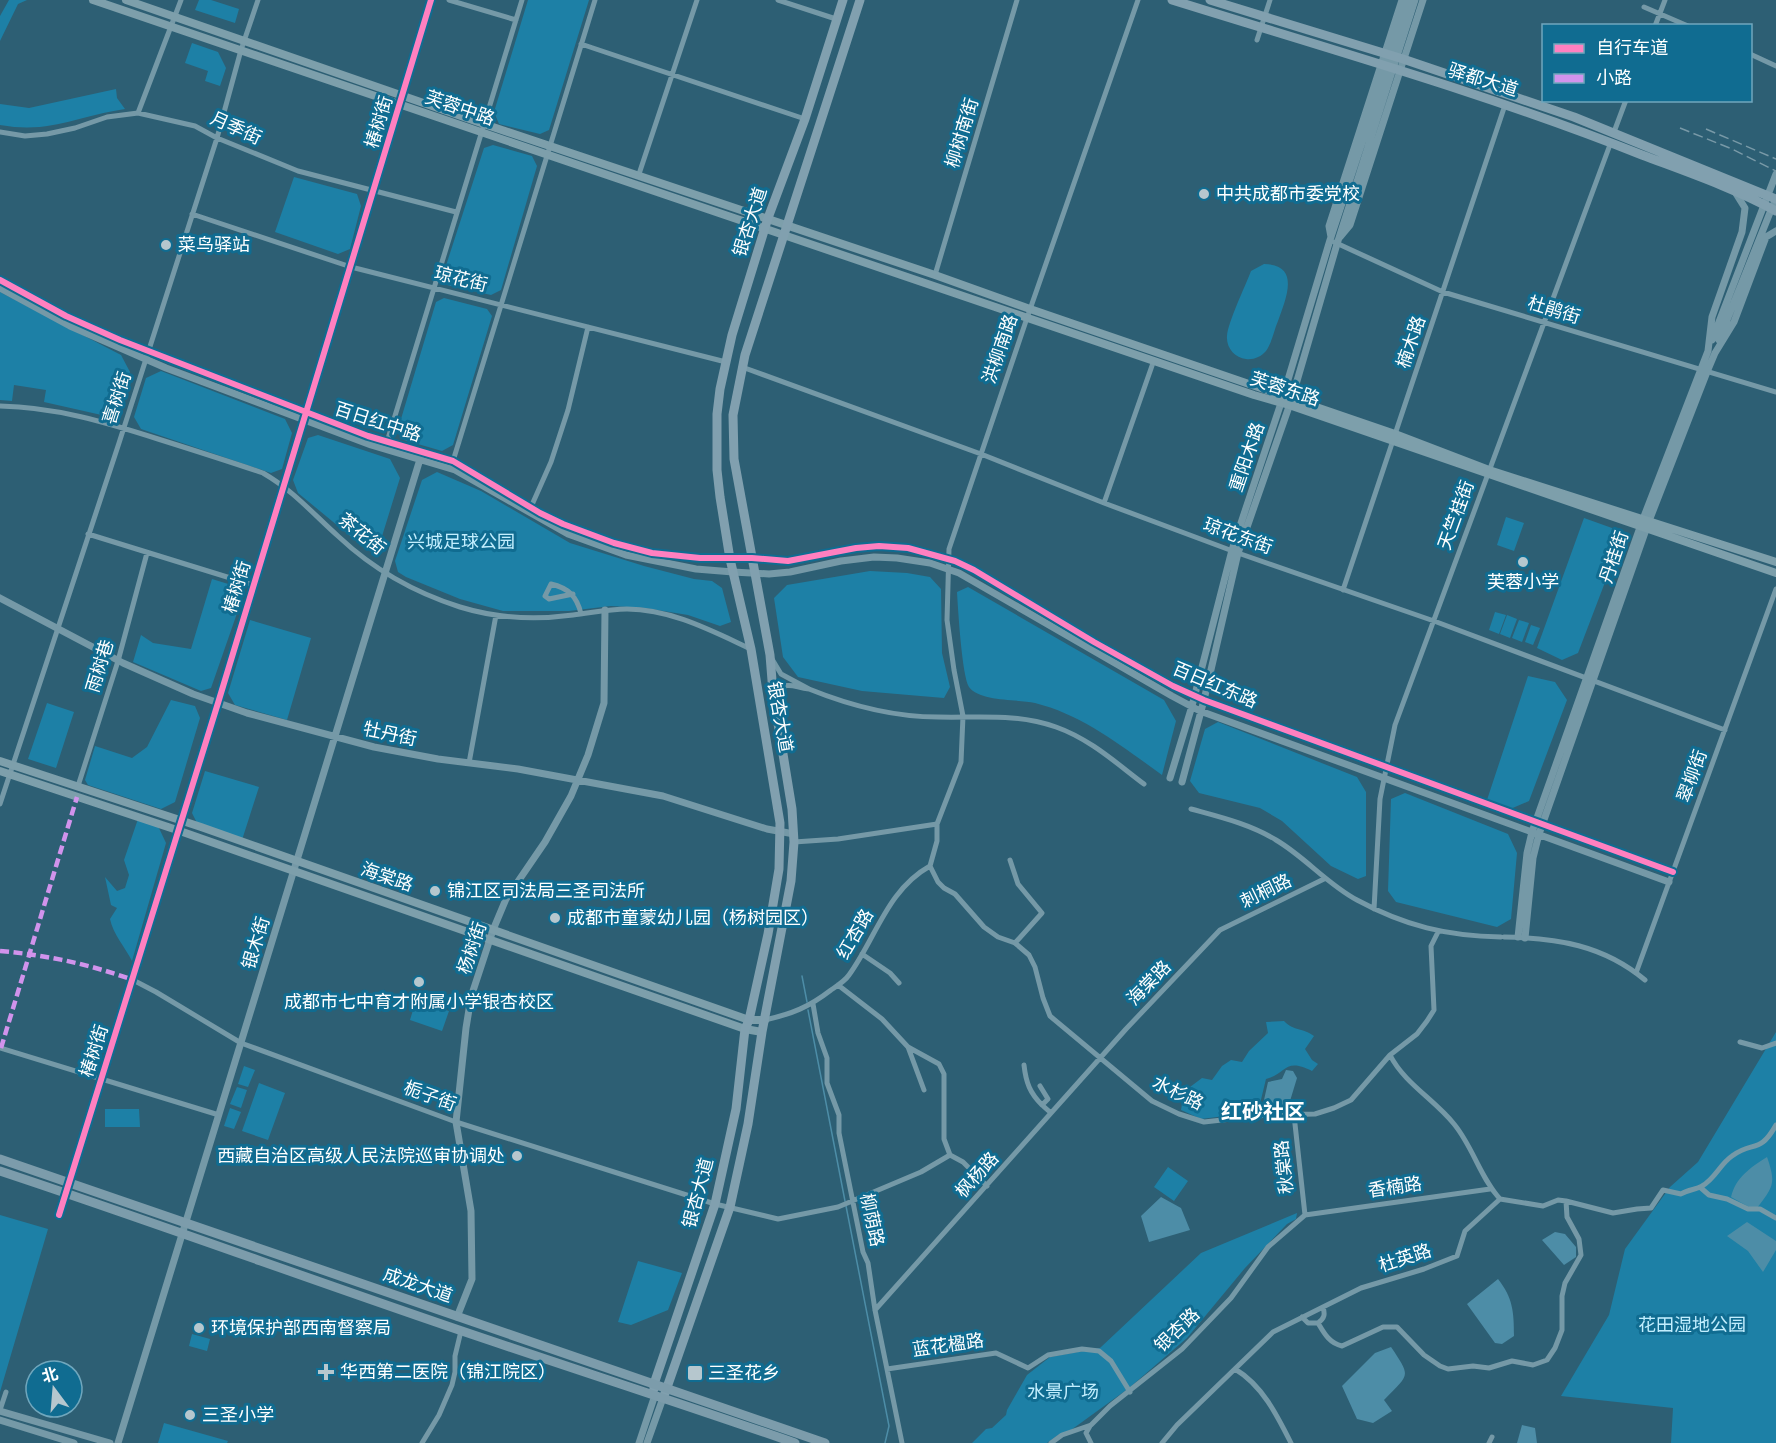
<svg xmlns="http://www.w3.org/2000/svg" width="1776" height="1443" viewBox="0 0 1776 1443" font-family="Rubik,'Noto Sans SC',sans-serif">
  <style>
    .green { fill: #1d80a6 }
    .water { fill: #4d8da7 }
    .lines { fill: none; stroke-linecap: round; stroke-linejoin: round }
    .stream { stroke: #4d8da7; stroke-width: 1.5 }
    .minor { stroke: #7599a7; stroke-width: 5 }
    .tertiary { stroke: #7599a7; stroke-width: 7 }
    .secondary { stroke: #7d9fab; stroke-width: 8 }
    .primary { stroke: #81a0af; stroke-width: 9 }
    .trunk { stroke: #7c9cab; stroke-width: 9 }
    .rail { stroke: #7899a7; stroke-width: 1.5; stroke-dasharray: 10 4.5; stroke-linecap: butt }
    .quiet { stroke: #d193ec; stroke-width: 4.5; stroke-dasharray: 9 4.5; stroke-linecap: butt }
    .cycleway-casing { stroke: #106c91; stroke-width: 10 }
    .cycleway { stroke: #ff80c0; stroke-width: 6 }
    .poi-dot { fill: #b6c7ce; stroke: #106c91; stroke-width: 2 }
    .labels { text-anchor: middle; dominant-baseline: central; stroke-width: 6; stroke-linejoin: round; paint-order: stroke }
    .street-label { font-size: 18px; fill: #fff; stroke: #106c91 }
    .poi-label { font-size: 18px; fill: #fff; stroke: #106c91; text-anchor: start }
    .park-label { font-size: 18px; fill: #c2eefe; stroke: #106c91 }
    .quarter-label { font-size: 21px; font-weight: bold; fill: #fff; stroke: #106c91 }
  </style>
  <rect width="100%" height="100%" fill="#2d5f74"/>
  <!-- green -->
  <path class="green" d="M 9,0 L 27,0 L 18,4 L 0,41 L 0,16 Z
    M 199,0 L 211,0 L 239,9 L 235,23 L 195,10 Z
    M 528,0 L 589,0 L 549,130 L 540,134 L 499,124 L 494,112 Z
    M 192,43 L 218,52 L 226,68 L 220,86 L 205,81 L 208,71 L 185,63 Z
    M 116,89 L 117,98 L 125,109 C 77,116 51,134 0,125 L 0,104 L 29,108 Z
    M 493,145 L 532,156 L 537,166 L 501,290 L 491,295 L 447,285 L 442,278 L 484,148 Z
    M 294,177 L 357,194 L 361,206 L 350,249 L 338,254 L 275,232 Z
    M 1264,264 C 1302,265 1285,300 1278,321 C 1274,330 1272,343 1266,351 C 1261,357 1253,360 1246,359 C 1235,358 1226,348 1227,336 C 1228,322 1245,287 1251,271 Z
    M 0,292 L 121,355 L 130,372 L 117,412 L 106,416 L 44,402 L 46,390 L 14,385 L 12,401 L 0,400 Z
    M 444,298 L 487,309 L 492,316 L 453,445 L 442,451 L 404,440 L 398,429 L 436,302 Z
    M 161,371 L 285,419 L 292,433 L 282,469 L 271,473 L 141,429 L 134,417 L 146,378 Z
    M 318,435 L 390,459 L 400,478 L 379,546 L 366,549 L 298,493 L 293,480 L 308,438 Z
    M 437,472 L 481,491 L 570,543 L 644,566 L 694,579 L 712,581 L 722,588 L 731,622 L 720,626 L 688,615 L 645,608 L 611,606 L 569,611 L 503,611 L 460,599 L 406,577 L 398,572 L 395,561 L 422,480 Z
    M 1506,517 L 1524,523 L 1514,551 L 1497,545 Z
    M 1584,518 L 1612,528 L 1620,543 L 1578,653 L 1562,660 L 1537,648 Z
    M 870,571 L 907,573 L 930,577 L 941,589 L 942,653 L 950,687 L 944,698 L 862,691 L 798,677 L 783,657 L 774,598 L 787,585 Z
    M 212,579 L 238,587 L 243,596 L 211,688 L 201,691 L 133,662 L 141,635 L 153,643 L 191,649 Z
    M 968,587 L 1164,700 L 1176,721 L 1162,775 C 1123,747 1083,715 1035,703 C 1018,699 980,702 969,687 C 962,676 958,609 957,592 Z
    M 1495,612 L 1506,615 L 1499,634 L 1489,630 Z
    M 1507,615 L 1517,619 L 1510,638 L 1500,634 Z
    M 250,620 L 311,638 L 287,720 L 235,705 L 228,693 Z
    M 1519,620 L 1529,623 L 1522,642 L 1512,638 Z
    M 1531,625 L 1540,628 L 1533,645 L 1525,642 Z
    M 1528,676 L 1555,682 L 1567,700 L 1529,801 L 1501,813 L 1485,806 Z
    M 171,700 L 195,706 L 200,718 L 175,802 L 161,809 L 88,785 L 85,780 L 95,746 L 132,758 L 147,747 Z
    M 47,703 L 74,712 L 56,768 L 28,759 Z
    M 1218,722 L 1357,777 L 1366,792 L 1366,876 L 1358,879 L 1331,866 L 1282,821 L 1260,808 L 1199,793 L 1190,781 L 1205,729 Z
    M 205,771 L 259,787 L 242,840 L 198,825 L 192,813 Z
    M 1405,793 L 1508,834 L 1517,853 L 1511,919 L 1497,927 L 1396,902 L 1388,891 L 1391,799 Z
    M 138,819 L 158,826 L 166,843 L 132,961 C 125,947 113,934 110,919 L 117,908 L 111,905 L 105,877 L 117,891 L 125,888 L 129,875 L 124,860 Z
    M 416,1000 L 449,1011 L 442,1031 L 410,1020 Z
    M 1284,1021 C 1295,1032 1302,1027 1314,1036 L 1305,1049 L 1312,1060 L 1318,1064 L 1312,1071 C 1284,1057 1287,1074 1266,1079 L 1258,1112 L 1201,1119 L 1181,1110 L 1182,1104 L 1194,1091 L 1190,1087 L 1202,1078 L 1212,1080 L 1222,1066 L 1231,1060 L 1242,1062 L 1249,1051 L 1268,1033 L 1266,1022 Z
    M 1776,1032 L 1776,1443 L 1671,1443 L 1673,1408 L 1561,1396 L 1609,1315 L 1625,1249 L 1670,1187 L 1698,1162 Z
    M 244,1066 L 255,1070 L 248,1087 L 238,1084 Z
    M 259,1083 L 285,1093 L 268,1140 L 242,1131 Z
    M 237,1087 L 247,1090 L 241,1108 L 230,1104 Z
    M 230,1108 L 241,1112 L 234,1129 L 224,1126 Z
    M 105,1109 L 139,1109 L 140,1127 L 105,1127 Z
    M 1168,1167 L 1188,1181 L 1174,1201 L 1154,1187 Z
    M 1297,1213 L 1296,1219 L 1287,1224 L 1245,1268 L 1187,1338 L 1129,1388 L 1071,1430 L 1058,1435 L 1047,1443 L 972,1443 L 986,1429 L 992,1428 L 1006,1415 L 1007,1410 L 1027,1375 L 1050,1357 L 1100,1348 L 1201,1253 Z
    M 0,1215 L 48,1229 L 0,1392 Z
    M 638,1261 L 682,1273 L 668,1310 L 631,1325 L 618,1322 Z
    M 192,1334 L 210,1339 L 207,1351 L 189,1346 Z
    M 164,1423 L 228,1441 L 227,1443 L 158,1443 Z"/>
  <!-- water -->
  <path class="water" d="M 1286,1070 L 1293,1071 L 1297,1078 L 1290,1101 L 1283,1107 L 1267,1107 L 1264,1100 L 1268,1082 L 1282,1079 Z
    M 1767,1157 C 1776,1183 1774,1186 1757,1208 L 1749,1207 L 1731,1197 C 1736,1177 1750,1168 1767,1157 Z
    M 1161,1197 L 1181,1208 L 1190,1230 L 1149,1242 L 1141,1216 Z
    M 1747,1222 L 1776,1241 L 1776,1250 L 1763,1272 L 1748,1251 L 1727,1236 Z
    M 1555,1232 L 1565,1234 L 1576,1247 L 1576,1257 L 1564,1265 L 1542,1240 Z
    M 1498,1279 C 1513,1298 1514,1312 1514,1336 L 1502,1344 L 1495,1343 L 1467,1304 Z
    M 1391,1347 C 1412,1378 1409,1374 1384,1400 L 1392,1411 L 1373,1423 L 1357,1419 L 1342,1386 L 1375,1353 Z
    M 1522,1425 L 1535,1428 L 1537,1443 L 1517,1443 Z"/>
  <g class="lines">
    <!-- stream -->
    <path class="stream" d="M 802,976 L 807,1002
      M 808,1010 L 845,1201
      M 846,1206 L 889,1426 L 885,1443"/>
    <!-- minor -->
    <path class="minor" d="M 449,0 L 516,20
      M 778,0 L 836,19
      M 1644,7 L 1688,26
      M 1655,26 L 1665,0
      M 1257,40 L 1270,0
      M 581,44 L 805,119
      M 1750,54 L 1776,66
      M 138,113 L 181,0
      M 0,132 L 25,136 L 47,134 L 75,128 L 107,117 L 138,113 L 195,126 L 217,138 L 298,171 L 456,212
      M 1614,132 L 1626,100
      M 639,174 L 697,0
      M 192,214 L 351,267 L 726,362
      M 1334,242 L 1443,292 L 1776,392
      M 935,275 L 1017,0
      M 742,367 L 981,454 L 1104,503 L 1238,553 L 1434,621 L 1725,730
      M 0,406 C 55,407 105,422 158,439 C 193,450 228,461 263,473 C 294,491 313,514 339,537 C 373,569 416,593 460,607 C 496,618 536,620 573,615 C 591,613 608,609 627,609 C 671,609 712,631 751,649
      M 387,442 L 522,0
      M 453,461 L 595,0
      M 1104,503 L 1154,360
      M 531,507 L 551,462 L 568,410 L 588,327
      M 88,534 L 253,585
      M 1343,590 L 1505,105
      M 573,594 L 549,599 L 545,596 L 551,584 C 568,588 577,596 581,614
      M 772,659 L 781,674 L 809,689 C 792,687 789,680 773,693
      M 809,689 C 851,706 893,717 938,717 C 981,718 1015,713 1056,727 C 1090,739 1116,763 1144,784
      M 469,763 L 496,615
      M 78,786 L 118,661 L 147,553
      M 0,804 L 119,443 L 217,138 L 241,50 L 258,0
      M 1191,809 C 1220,817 1250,824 1276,840 C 1305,857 1327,884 1357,900 C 1405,926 1447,936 1501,937
      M 794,842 L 838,839 L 937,824
      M 1010,860 L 1018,884 L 1042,913 L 1015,943
      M 930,866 L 937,841 L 937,824 L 961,762 L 963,716 L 954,670 L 947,620 L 949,549 L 1027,318 L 1138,0
      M 930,866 L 938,882 L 944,888 L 955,894 L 984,927 L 998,937 L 1015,943 L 1029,955 L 1035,967 L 1043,998 L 1050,1016 L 1152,1101 L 1179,1114 L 1204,1122 L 1267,1115 L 1315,1114 L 1334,1108 L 1351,1100 L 1390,1055 L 1417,1034 L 1427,1021 L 1434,1010 L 1431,946 L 1438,932
      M 1374,909 L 1380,799 L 1395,725 L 1611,142
      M 1504,937 C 1557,938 1603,945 1645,980
      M 862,954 L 890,973 L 899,983
      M 1636,973 L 1776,589
      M 133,980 L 156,992 L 241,1043 L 456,1122 L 715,1204 L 778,1219 L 838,1207 L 921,1172 L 950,1155 L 963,1162 L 987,1186
      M 838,985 L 882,1019 L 908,1047 L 924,1090
      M 813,1004 L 818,1033 L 827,1058 L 827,1083 L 839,1115 L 839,1133 L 863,1252 L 868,1263 L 875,1310 L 902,1443
      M 765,1020 C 792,1014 809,1007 831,990 C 837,986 845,981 849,975 C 876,938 887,890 930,866
      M 1740,1042 L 1762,1048 L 1776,1043
      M 908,1047 L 939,1064 L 944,1074 L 944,1139 L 950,1155
      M 0,1048 L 219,1115
      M 1024,1065 C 1026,1083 1030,1093 1042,1105
      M 1040,1086 L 1048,1099 L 1042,1105 L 1051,1113
      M 1294,1115 L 1305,1215
      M 1701,1188 L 1709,1195 L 1727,1199 L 1748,1209 L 1760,1209 L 1776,1218
      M 1500,1199 L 1543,1206 L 1558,1200 L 1566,1201 L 1613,1213 L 1637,1209 L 1651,1208 L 1663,1190 L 1681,1194 C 1689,1189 1696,1190 1702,1186 C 1715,1179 1720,1164 1732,1156 C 1754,1140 1759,1155 1776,1125
      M 59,1215 L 218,703 L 431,0
      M 875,1310 L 1126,1029 L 1220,930 L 1324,879
      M 1302,1317 L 1308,1323 L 1318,1323 C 1325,1318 1325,1314 1323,1307
      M 1318,1323 C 1324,1333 1329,1343 1342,1346 L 1383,1327 L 1397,1327 L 1424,1355 L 1440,1366 L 1448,1369 L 1473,1366 L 1489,1368 L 1512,1361 L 1533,1365 L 1547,1360 L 1555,1348 L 1562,1330 L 1562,1296 L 1565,1283 L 1581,1255 L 1579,1239 L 1567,1217 L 1566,1201
      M 887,1369 L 996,1353 L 1028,1368 L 1048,1355 L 1082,1349 L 1099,1351 L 1111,1361 L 1130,1392
      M 1235,1369 C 1262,1385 1277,1415 1291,1443
      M 0,1410 L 6,1392
      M 1090,1426 L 1086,1433 L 1091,1443
      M 422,1443 L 439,1415 L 452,1385 L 455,1372 L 455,1356 L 461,1331
      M 1051,1443 L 1062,1435 L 1091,1425 L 1110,1406 L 1182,1349 L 1231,1298 L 1268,1247 L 1305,1215 L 1490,1189
      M 1162,1443 L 1177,1425 L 1273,1332 L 1361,1288 L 1424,1269 L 1457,1256 L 1465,1231 L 1500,1199 C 1480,1177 1473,1147 1454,1124 C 1435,1100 1404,1083 1390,1055
      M 1489,1443 L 1492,1437"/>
    <!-- tertiary -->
    <path class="tertiary" d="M 1331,237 L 1329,226 L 1402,0
      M 1340,237 L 1350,225 L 1423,0
      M 0,280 L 66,316 L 120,340 L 368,436 L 453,461 L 540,513 L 563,524 L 614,543 L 652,553 L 700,558 L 752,558 L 788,561 L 856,548 L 879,546 L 908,548 L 955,561 L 974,570 L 1094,642 L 1173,686 L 1204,700 L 1673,872
      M 0,288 L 70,326 L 166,368 L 371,445 L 455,470 L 568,534 L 626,555 L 696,569 L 733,572 L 769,574 L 790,572 L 841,561 L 874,557 L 897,558 L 930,563 L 959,573 L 1172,696 L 1200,711 L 1669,882
      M 1712,340 L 1776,174
      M 1719,340 L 1773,205
      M 0,598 L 123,663 L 193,694 L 247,713 L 374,747 L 438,759 L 518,769 L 663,796 L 767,829 L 794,834
      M 1170,778 L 1192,706 L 1232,550 L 1281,403 L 1330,240 L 1409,0
      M 1182,782 L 1204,700 L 1238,553 L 1292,398 L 1337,244 L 1415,0
      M 1518,937 L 1527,853 L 1532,832 L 1643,519 L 1708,351 L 1712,317 L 1742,232 L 1745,208 L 1735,192
      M 1525,938 L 1533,858 L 1539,834 L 1649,521 L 1707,372 L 1715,353 L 1734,322 L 1766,237 L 1776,231
      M 457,1317 L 472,1279 L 471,1211 L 456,1122 L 466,1028 L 471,997 L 493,930 L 506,899 L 545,842 L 571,796 L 588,755 L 604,703 L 605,610
      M 0,1411 L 110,1443
      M 0,1420 L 74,1443
      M 118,1443 L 421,456
      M 639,1443 L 655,1395
      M 647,1443 L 663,1398"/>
    <!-- secondary -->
    <path class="secondary" d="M 93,0 L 1254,395 L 1289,405 L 1776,573
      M 126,0 L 484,124 L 935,275 L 1030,309 L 1395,434 L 1489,470 L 1776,562
      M 0,761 L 201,827 L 749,1020 L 765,1020
      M 0,771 L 177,830 L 745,1029 L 762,1032"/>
    <!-- primary -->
    <path class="primary" d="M 1172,0 C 1329,49 1489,94 1642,155 C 1687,172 1734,188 1776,211
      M 1210,0 L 1403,59 L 1574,117 L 1776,199
      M 654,1389 L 654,1384 L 715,1204 L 736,1109 L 745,1029 L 749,1020 L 768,934 L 779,869 L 780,823 L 751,649 L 730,559 L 720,497 L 717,470 L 717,414 L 720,389 L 732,335 L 768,218 L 805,119 L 843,0
      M 664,1396 L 730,1207 L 748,1124 L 762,1032 L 781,933 L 791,881 L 794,842 L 792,809 L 773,693 L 770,655 L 734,459 L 733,415 L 745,355 L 860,0"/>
    <!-- trunk -->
    <path class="trunk" d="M 0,1159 L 825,1443
      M 0,1171 C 154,1222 306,1278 459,1330 C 571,1368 683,1404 795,1443"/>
    <!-- rail -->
    <path class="rail" d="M 1680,128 L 1732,149 L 1776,171
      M 1706,129 L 1776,159"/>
    <!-- quiet -->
    <path class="quiet" d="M 0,951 C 46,955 89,964 133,980
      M 1,1048 L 77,797"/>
    <!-- cycleway casing -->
    <g class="cycleway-casing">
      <path id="cycleway" d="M 0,280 L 66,316 L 120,340 L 368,436 L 453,461 L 540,513 L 563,524 L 614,543 L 652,553 L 700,558 L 752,558 L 788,561 L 856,548 L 879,546 L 908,548 L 955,561 L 974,570 L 1094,642 L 1173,686 L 1204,700 L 1673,872
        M 59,1215 L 218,703 L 431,0"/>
    </g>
    <!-- cycleway -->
    <use href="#cycleway" class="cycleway"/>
  </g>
  <!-- markers -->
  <g class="poi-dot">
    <circle cx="1204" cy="194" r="6"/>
    <circle cx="166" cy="245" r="6"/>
    <circle cx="1523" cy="562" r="6"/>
    <circle cx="435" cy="891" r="6"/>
    <circle cx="555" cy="918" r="6"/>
    <circle cx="419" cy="982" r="6"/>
    <circle cx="517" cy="1156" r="6"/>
    <circle cx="199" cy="1328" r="6"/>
    <path d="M323 1363h6v6h6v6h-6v6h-6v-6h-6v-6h6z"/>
    <rect x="687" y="1365" width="16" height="16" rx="3"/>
    <circle cx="190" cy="1415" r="6"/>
  </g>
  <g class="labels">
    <!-- street labels -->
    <g class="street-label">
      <text transform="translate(1483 80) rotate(17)">驿都大道</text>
      <text transform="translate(460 108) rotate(19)">芙蓉中路</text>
      <text transform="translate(379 122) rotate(-73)">椿树街</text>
      <text transform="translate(236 128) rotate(24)">月季街</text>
      <text transform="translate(962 133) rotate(-73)">柳树南街</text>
      <text transform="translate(750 222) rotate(-72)">银杏大道</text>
      <text transform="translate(461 279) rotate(14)">琼花街</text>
      <text transform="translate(1554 310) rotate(17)">杜鹃街</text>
      <text transform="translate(1411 342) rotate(-71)">楠木路</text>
      <text transform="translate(1000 349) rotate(-71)">洪柳南路</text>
      <text transform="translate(1285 389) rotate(18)">芙蓉东路</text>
      <text transform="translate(117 398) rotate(-72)">喜树街</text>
      <text transform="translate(378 422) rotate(18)">百日红中路</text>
      <text transform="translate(1247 457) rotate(-71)">重阳木路</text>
      <text transform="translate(1456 515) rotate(-70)">天竺桂街</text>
      <text transform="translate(362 534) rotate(39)">茶花街</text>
      <text transform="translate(1238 536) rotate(20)">琼花东街</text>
      <text transform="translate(1614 557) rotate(-71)">丹桂街</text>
      <text transform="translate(237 587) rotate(-73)">椿树街</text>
      <text transform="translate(100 666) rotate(-73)">雨树巷</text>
      <text transform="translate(1215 685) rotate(23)">百日红东路</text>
      <text transform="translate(780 717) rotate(80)">银杏大道</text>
      <text transform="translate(390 734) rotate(12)">牡丹街</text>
      <text transform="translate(1692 776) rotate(-70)">翠柳街</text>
      <text transform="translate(387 877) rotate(19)">海棠路</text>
      <text transform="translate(1266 891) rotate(-26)">刺桐路</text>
      <text transform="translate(855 934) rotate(-60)">红杏路</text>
      <text transform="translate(256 943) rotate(-73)">银木街</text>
      <text transform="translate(472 948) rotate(-71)">杨树街</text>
      <text transform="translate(1149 983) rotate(-46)">海棠路</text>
      <text transform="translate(94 1051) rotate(-72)">椿树街</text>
      <text transform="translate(1178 1093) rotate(26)">水杉路</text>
      <text transform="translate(430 1096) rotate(20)">栀子街</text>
      <text transform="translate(1284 1167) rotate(-96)">秋棠路</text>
      <text transform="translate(977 1175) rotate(-48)">枫杨路</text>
      <text transform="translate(1395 1187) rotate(-8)">香楠路</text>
      <text transform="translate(698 1193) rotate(-75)">银杏大道</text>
      <text transform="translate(872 1220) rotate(78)">柳荫路</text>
      <text transform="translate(1405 1258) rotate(-18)">杜英路</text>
      <text transform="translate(418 1285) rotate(19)">成龙大道</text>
      <text transform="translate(1177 1330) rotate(-44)">银杏路</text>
      <text transform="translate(948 1345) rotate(-8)">蓝花楹路</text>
    </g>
    <!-- poi labels -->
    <g class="poi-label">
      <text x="1216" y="194">中共成都市委党校</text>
      <text x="178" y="245">菜鸟驿站</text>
      <text x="1523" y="582" text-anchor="middle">芙蓉小学</text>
      <text x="447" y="891">锦江区司法局三圣司法所</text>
      <text x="567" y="918">成都市童蒙幼儿园（杨树园区）</text>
      <text x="419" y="1002" text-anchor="middle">成都市七中育才附属小学银杏校区</text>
      <text x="505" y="1156" text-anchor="end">西藏自治区高级人民法院巡审协调处</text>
      <text x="211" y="1328">环境保护部西南督察局</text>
      <text x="340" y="1372">华西第二医院（锦江院区）</text>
      <text x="708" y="1373">三圣花乡</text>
      <text x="202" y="1415">三圣小学</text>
    </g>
    <!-- park labels -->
    <g class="park-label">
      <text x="461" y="542">兴城足球公园</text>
      <text x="1692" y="1325">花田湿地公园</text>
      <text x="1063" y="1392">水景广场</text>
    </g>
    <!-- quarter labels -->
    <g class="quarter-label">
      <text x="1263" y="1111">红砂社区</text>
    </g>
  </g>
  <!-- legend -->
  <rect x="1542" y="24" width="210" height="78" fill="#106c91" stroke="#70a7bd" stroke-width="1.5"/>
  <rect x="1554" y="44" width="30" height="9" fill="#ff80c0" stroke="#70a7bd" stroke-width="1.5"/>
  <text x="1596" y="54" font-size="18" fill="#ffffff">自行车道</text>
  <rect x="1554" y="74" width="30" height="9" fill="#d193ec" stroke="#70a7bd" stroke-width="1.5"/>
  <text x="1596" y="84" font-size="18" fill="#ffffff">小路</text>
  <!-- north arrow -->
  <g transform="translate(54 1389) rotate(344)"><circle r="28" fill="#106c91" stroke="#70a7bd" stroke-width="1.5"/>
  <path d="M0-4.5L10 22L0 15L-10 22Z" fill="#b6c7ce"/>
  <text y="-9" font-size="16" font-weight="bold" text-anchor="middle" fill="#ffffff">北</text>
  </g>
</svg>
